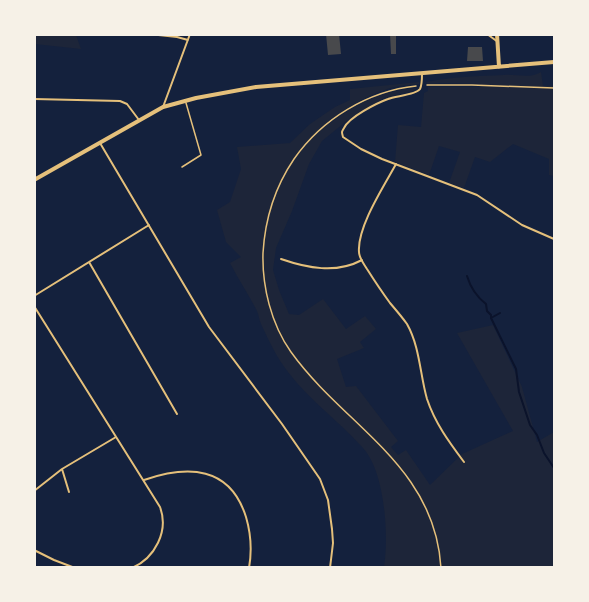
<svg xmlns="http://www.w3.org/2000/svg" width="589" height="602" viewBox="0 0 589 602" font-family="'Exo 2',sans-serif">
  <style>
    .green { fill: #1d2539 }
    .lines { fill: none; stroke-linecap: round; stroke-linejoin: round }
    .stream { stroke: #0b132b; stroke-width: 2 }
    .building { fill: #48494c }
    .path { stroke: #e5c07b; stroke-width: 1.5 }
    .service { stroke: #e5c07b; stroke-width: 1.5 }
    .minor { stroke: #e5c07b; stroke-width: 2 }
    .secondary { stroke: #e5c07b; stroke-width: 4 }
  </style>
  <rect width="100%" height="100%" fill="#14213d"/>
  <!-- green -->
  <path class="green" d="M 34,35 L 76,35 L 81,49 L 35,44 Z
    M 541,72 L 543,86 L 554,86 L 554,176 L 549,175 L 549,159 L 513,144 L 490,162 L 475,157 L 464,188 L 449,183 L 460,152 L 439,146 L 429,175 L 395,162 L 398,125 L 421,127 L 424,93 L 428,91 L 428,87 L 480,87 L 481,84 L 442,83 L 427,84 L 426,82 C 451,77 478,76 504,75 C 516,74 531,79 541,72 Z
    M 419,82 L 419,84 C 412,85 405,85 399,86 C 374,91 349,106 328,121 L 330,123 C 356,104 384,90 417,88 L 413,91 L 384,98 L 349,119 L 322,141 L 309,164 L 292,211 L 276,248 L 273,270 L 279,290 L 289,314 L 299,315 L 323,299 L 346,329 L 365,316 L 376,329 L 360,342 L 364,348 L 337,359 L 346,387 L 356,386 L 398,441 L 391,447 L 398,455 L 406,450 L 430,485 L 462,454 L 513,431 L 457,333 L 493,325 L 522,387 L 537,442 L 554,432 L 554,567 L 384,567 C 389,536 385,472 363,448 C 339,421 310,401 288,372 C 277,358 269,341 261,324 C 259,320 259,315 257,311 C 249,295 238,279 230,263 L 241,257 L 226,242 L 217,210 L 230,202 L 241,169 L 237,147 L 290,143 L 310,124 L 335,107 L 350,100 L 350,89 Z"/>
  <g class="lines">
    <!-- stream -->
    <path class="stream" d="M 467,276 C 470,286 477,297 486,304 L 487,311 L 491,315 L 491,318 L 516,369 L 519,392 L 530,425 L 537,435 L 544,453 L 554,468
      M 491,318 L 500,313"/>
  </g>
  <!-- building -->
  <path class="building" d="M 326,34 L 339,34 L 341,54 L 328,55 Z
    M 390,34 L 396,34 L 396,54 L 391,54 Z
    M 468,47 L 482,47 L 483,61 L 467,61 Z"/>
  <g class="lines">
    <!-- path -->
    <path class="path" d="M 427,85 L 472,85 L 554,88
      M 416,86 C 368,91 322,119 294,159 C 275,187 265,219 263,253 C 262,286 271,324 291,352 C 344,426 435,465 441,568"/>
    <!-- service -->
    <path class="service" d="M 182,167 L 201,155 L 186,103"/>
    <!-- minor -->
    <path class="minor" d="M 149,34 L 177,37 L 188,40
      M 487,34 L 498,42
      M 422,74 C 422,79 422,85 420,89 C 416,95 395,96 388,99 C 377,103 349,117 344,128 C 341,133 342,132 343,137 L 361,149 L 382,159 L 477,195 L 522,225 L 554,239
      M 34,99 L 120,101 L 127,104 L 139,120
      M 163,107 L 190,34
      M 100,143 L 209,327 L 282,424 L 320,479 L 328,500 L 332,529 L 333,543 L 330,568
      M 396,164 C 384,186 357,227 359,252 C 359,258 364,264 367,269 C 374,280 382,292 390,303 C 396,310 402,317 407,324 C 420,347 420,375 427,399 C 435,423 449,442 464,462
      M 281,259 C 307,268 336,274 362,260
      M 89,262 L 177,414
      M 34,296 L 149,225
      M 34,306 L 160,507 C 169,531 155,558 132,568
      M 62,469 L 116,437
      M 144,480 C 188,465 230,466 246,517 C 251,534 252,551 249,568
      M 34,491 L 62,469 L 69,492
      M 34,550 L 54,560 L 75,568"/>
    <!-- secondary -->
    <path class="secondary" d="M 497,34 L 499,67
      M 34,180 L 163,107 L 196,98 L 256,87 L 554,62"/>
  </g>
  <!-- border -->
  <rect width="589" height="602" fill="none" stroke="#f6f1e7" stroke-width="72"/>
</svg>
